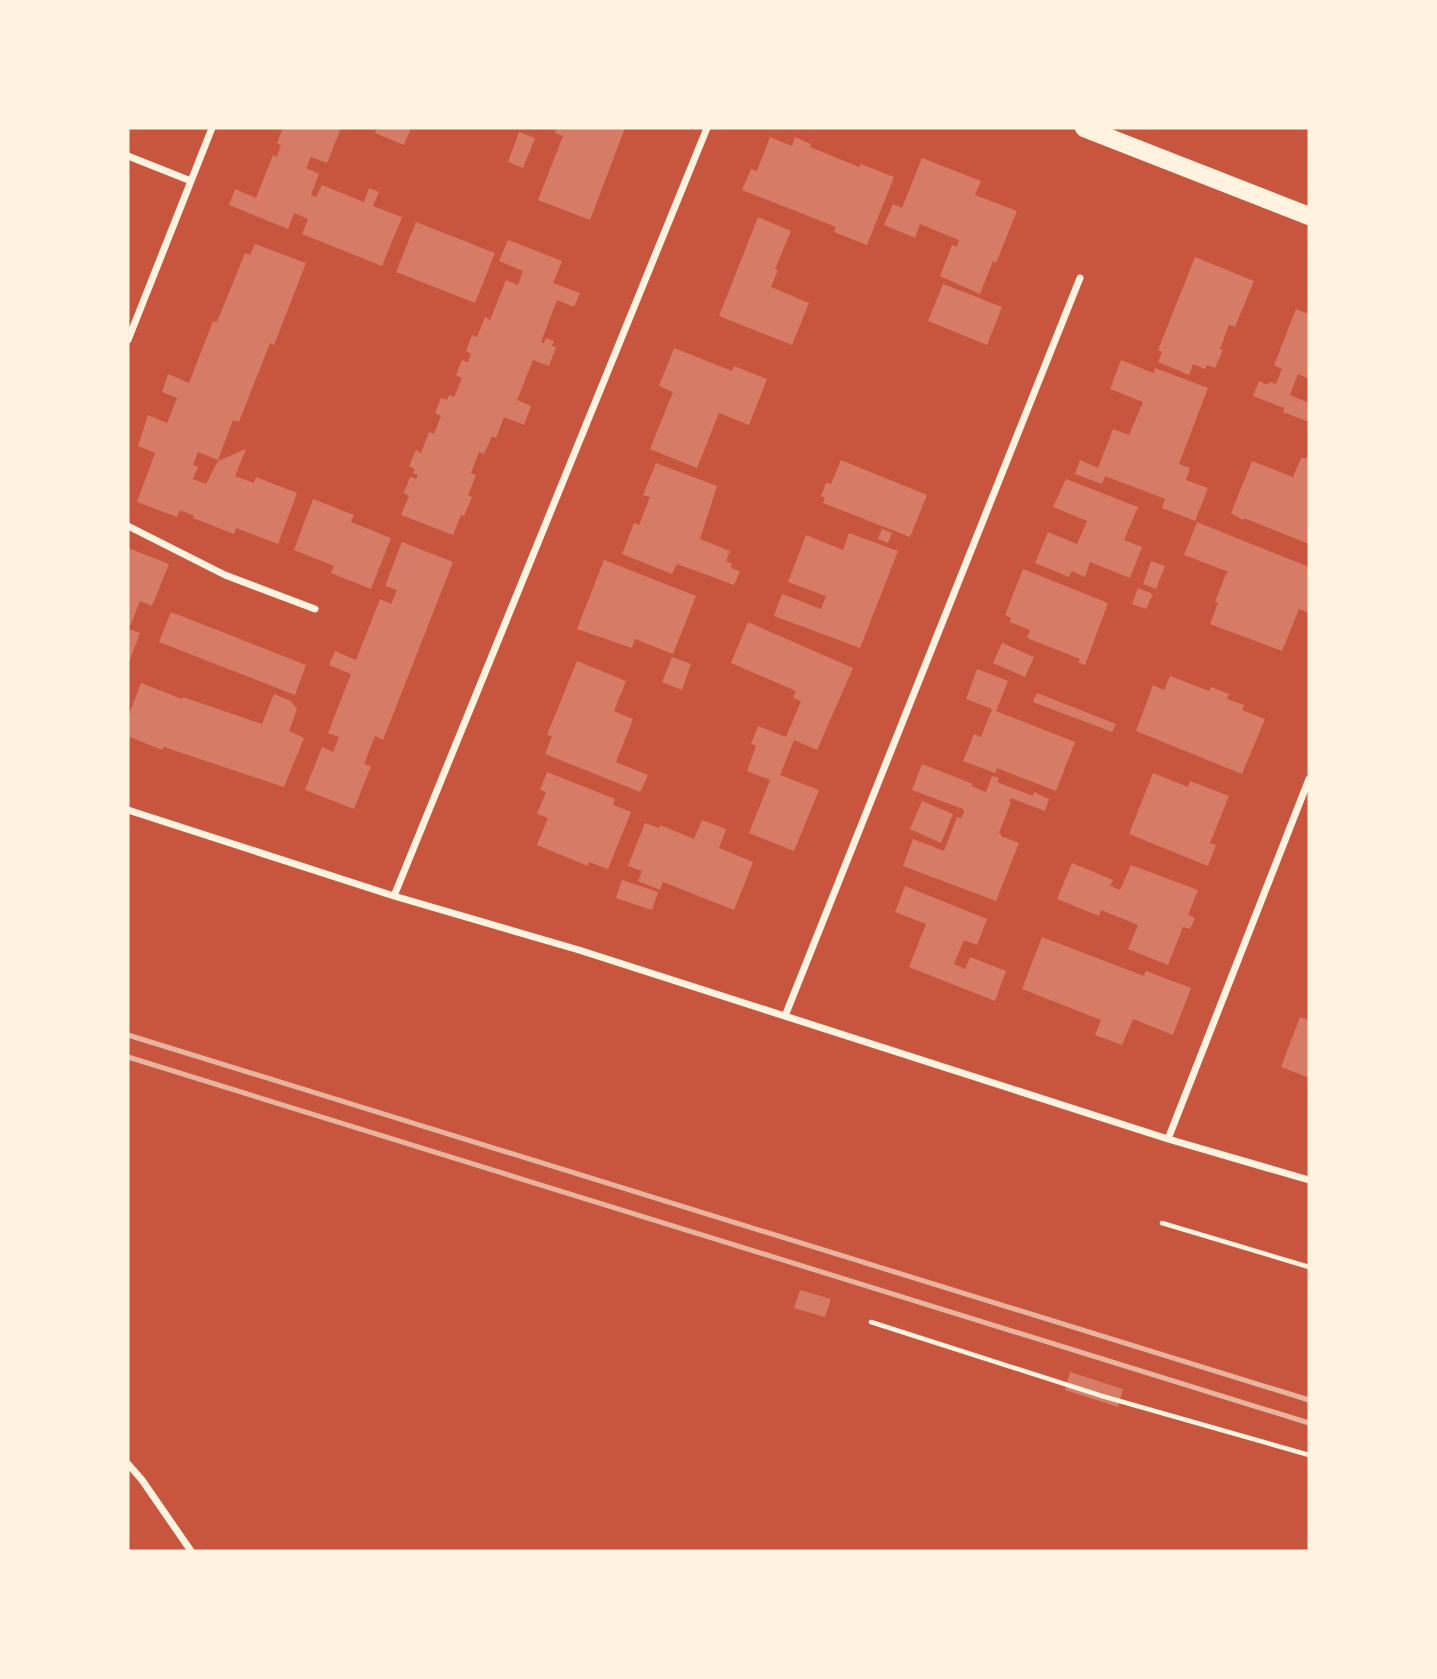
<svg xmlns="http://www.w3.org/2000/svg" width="1437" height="1679" viewBox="0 0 1437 1679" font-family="Literata,serif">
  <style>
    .building { fill: #d67c66 }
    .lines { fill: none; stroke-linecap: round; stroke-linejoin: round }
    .path { stroke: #fff3e0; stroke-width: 4.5 }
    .minor { stroke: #fff3e0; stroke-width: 7 }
    .primary { stroke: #fff3e0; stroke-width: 18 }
    .rail { stroke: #e9b49f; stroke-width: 5 }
  </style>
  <rect width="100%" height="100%" fill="#c8553d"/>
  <!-- building -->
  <path class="building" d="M 283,128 L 341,128 L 327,163 L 311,157 L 306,168 L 319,174 L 311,195 L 316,197 L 322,185 L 364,202 L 369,188 L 379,192 L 373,206 L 402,217 L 382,266 L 302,234 L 308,219 L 294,213 L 288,229 L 229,205 L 235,189 L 256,198 L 273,155 L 277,157 L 281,145 L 277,143 Z
    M 377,128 L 411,128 L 404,145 L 375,133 Z
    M 556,128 L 625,128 L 590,220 L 538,200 L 563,136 L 555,133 Z
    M 519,132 L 535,138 L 523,168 L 508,162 Z
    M 770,137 L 792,146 L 795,137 L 811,144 L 810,147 L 859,167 L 861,164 L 894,177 L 867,245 L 834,232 L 836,227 L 742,190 L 751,169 L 757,171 Z
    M 922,158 L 981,181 L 975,195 L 1017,211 L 996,263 L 993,261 L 980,294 L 940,276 L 952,245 L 957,247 L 959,240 L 920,224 L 915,238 L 884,225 L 893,204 L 902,208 Z
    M 758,217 L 791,231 L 775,269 L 778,270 L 771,287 L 809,303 L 792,345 L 719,316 Z
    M 416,222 L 495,253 L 475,303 L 396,272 Z
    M 508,240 L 562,261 L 553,283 L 580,293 L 574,307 L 557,300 L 541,342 L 544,343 L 546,338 L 554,341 L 552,346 L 556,347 L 549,366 L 533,360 L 517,400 L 531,406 L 524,425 L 504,417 L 496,438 L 492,436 L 484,454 L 479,452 L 471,473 L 476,475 L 468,495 L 472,497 L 464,516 L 461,515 L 453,535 L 401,515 L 409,496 L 404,493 L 410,477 L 416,479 L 418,475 L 413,473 L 415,469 L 409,466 L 416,450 L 421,453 L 429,432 L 434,434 L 441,416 L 435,413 L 441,398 L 447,400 L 449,395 L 454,397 L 462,378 L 456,375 L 462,360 L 468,362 L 471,354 L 466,351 L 472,335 L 477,337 L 485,317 L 490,320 L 506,280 L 518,285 L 523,271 L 499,261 Z
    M 255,244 L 306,263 L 274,345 L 270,343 L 239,422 L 233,420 L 218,460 L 198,452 L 193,465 L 198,467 L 193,479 L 206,484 L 218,461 L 246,449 L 235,476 L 254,483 L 256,477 L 297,493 L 278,544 L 236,528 L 234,534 L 193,518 L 194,516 L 180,510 L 177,517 L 137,502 L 155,453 L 138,446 L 148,415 L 167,423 L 177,398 L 162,392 L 168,374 L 189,383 L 213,321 L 217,322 L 245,253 L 250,255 Z
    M 1195,257 L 1254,281 L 1235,327 L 1229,325 L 1220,349 L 1223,350 L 1215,368 L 1207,365 L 1205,369 L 1193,364 L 1189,375 L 1158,362 L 1162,352 L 1158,350 Z
    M 943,284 L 1002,307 L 987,345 L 928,321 Z
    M 1296,309 L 1309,314 L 1309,379 L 1298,374 L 1290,395 L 1309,403 L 1309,422 L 1283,412 L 1284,408 L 1253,396 L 1259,381 L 1268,385 L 1269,382 L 1276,384 L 1282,369 L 1274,365 Z
    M 674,348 L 732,371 L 734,366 L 767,379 L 749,425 L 719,413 L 697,468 L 650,449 L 673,392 L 659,386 Z
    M 1121,360 L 1153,373 L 1155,368 L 1208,388 L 1179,464 L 1190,468 L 1186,480 L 1208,488 L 1195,521 L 1162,508 L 1165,499 L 1105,476 L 1102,484 L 1075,474 L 1080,460 L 1098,468 L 1113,429 L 1129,435 L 1143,402 L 1110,389 Z
    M 1301,458 L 1309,458 L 1309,544 L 1244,518 L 1243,520 L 1231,513 L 1252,461 L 1293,477 Z
    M 841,460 L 927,495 L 910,537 L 823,503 L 825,498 L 821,496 L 826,483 L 831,484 Z
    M 656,463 L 717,486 L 700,539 L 730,551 L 726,561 L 732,564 L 731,568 L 740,571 L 734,585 L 677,564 L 672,574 L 622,554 L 634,523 L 639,525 L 650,497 L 643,495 Z
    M 1066,479 L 1138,507 L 1124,540 L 1142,547 L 1130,578 L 1090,562 L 1085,577 L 1072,571 L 1069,577 L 1035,563 L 1048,532 L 1077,544 L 1087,521 L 1053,507 Z
    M 313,499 L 354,515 L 351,522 L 391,538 L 371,589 L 331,573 L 334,566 L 294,550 Z
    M 1197,522 L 1309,567 L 1309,613 L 1299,609 L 1282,651 L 1210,624 L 1218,603 L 1215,602 L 1226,574 L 1229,572 L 1184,555 Z
    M 882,529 L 892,533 L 888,543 L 878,539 Z
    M 849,533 L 898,551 L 860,648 L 774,616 L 782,594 L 821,609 L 826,596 L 788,582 L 806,535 L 843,550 Z
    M 402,542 L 453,562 L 383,740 L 375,736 L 364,764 L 371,766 L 354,809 L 305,790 L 322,747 L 333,752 L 339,737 L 328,733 L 351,674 L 329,665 L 335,651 L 356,660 L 380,599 L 391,604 L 397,590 L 385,586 Z
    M 128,548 L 169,564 L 152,606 L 140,601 L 129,629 L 140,633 L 128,665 Z
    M 604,560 L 696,596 L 673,654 L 635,639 L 632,648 L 577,629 Z
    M 1151,561 L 1165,566 L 1156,589 L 1143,584 Z
    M 1023,569 L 1108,603 L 1085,665 L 1078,662 L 1080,659 L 1027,638 L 1030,630 L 1010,622 L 1011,618 L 1005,615 Z
    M 1138,588 L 1153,594 L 1146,609 L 1132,604 Z
    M 171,612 L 306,665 L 295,695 L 159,642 Z
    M 748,622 L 853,668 L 817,750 L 794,740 L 780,775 L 819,790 L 794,851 L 749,833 L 770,780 L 747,771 L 756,746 L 751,744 L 758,726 L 786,737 L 801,701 L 793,698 L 796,691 L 731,663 Z
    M 1002,643 L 1034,657 L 1025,677 L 993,663 Z
    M 672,657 L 691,664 L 682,690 L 662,682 Z
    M 577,661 L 626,681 L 614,711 L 633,719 L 616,762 L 648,775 L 640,792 L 545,754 L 552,736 L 547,735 Z
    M 977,669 L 1008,681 L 996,711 L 1075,742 L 1056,791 L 997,768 L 995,773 L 963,761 L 974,734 L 981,737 L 992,709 L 966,699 Z
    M 1170,676 L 1209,691 L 1211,687 L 1229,694 L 1227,699 L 1244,705 L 1242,710 L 1265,719 L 1242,774 L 1136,731 L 1153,685 L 1164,690 Z
    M 141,683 L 182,699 L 183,697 L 262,724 L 274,694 L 291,701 L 297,709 L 289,731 L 304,738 L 284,787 L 164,747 L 162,750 L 128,736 L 128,717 Z
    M 1037,693 L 1116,724 L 1112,732 L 1033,702 Z
    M 922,764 L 973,784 L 971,786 L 986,792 L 992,776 L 999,778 L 997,782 L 1033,796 L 1034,792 L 1049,799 L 1045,811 L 1011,798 L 1009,801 L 1011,802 L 999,833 L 1001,834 L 1001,836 L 1019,843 L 996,901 L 903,866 L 913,839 L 944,851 L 957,817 L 961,818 L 964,812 L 963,809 L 912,790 Z
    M 547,772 L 615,799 L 613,805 L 631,812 L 608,869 L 589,862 L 588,866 L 537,845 L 548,818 L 537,814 L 546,792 L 540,790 Z
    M 1153,773 L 1188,787 L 1190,781 L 1229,796 L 1210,843 L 1216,845 L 1208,866 L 1129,834 Z
    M 922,801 L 953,814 L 941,843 L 910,829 Z
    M 702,820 L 726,829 L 719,848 L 753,862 L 734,910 L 663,882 L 660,890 L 638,881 L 642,871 L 628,866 L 645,823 L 659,828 L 660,825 L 694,839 Z
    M 1072,863 L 1113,880 L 1110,886 L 1120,890 L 1131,865 L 1198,890 L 1188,915 L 1195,918 L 1190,929 L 1183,927 L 1168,965 L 1128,949 L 1138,925 L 1101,910 L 1099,916 L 1057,899 Z
    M 622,880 L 658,892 L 652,910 L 616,898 Z
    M 905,886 L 987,919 L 977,945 L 964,940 L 954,964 L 965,969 L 970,957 L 1006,971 L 995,1001 L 909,967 L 926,924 L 895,912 Z
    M 1042,937 L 1144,976 L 1146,971 L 1191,988 L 1173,1035 L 1133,1019 L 1122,1045 L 1095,1035 L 1101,1020 L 1022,989 Z
    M 1300,1017 L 1309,1020 L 1309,1078 L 1281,1067 Z
    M 800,1290 L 831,1299 L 825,1317 L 794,1308 Z
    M 1070,1372 L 1123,1389 L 1118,1407 L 1065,1390 Z"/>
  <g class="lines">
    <!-- path -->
    <path class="path" d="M 1162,1223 L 1309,1267
      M 871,1322 L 1102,1396 L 1309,1455"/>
    <!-- minor -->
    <path class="minor" d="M 128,156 L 191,181
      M 128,340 L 212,128
      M 128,526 L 225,575 L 315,609
      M 128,810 L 394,896 L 579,950 L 1168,1139 L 1309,1180
      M 394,896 L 707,128
      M 785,1016 L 1080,278
      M 1168,1139 L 1309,779
      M 128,1464 L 142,1480 L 191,1551"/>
    <!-- primary -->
    <path class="primary" d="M 1084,128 L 1309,216"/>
    <!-- rail -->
    <path class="rail" d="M 128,1035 L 1309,1400
      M 128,1057 L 1309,1423"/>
  </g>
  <!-- border -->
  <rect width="1437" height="1679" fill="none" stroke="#fff3e0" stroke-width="259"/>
</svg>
